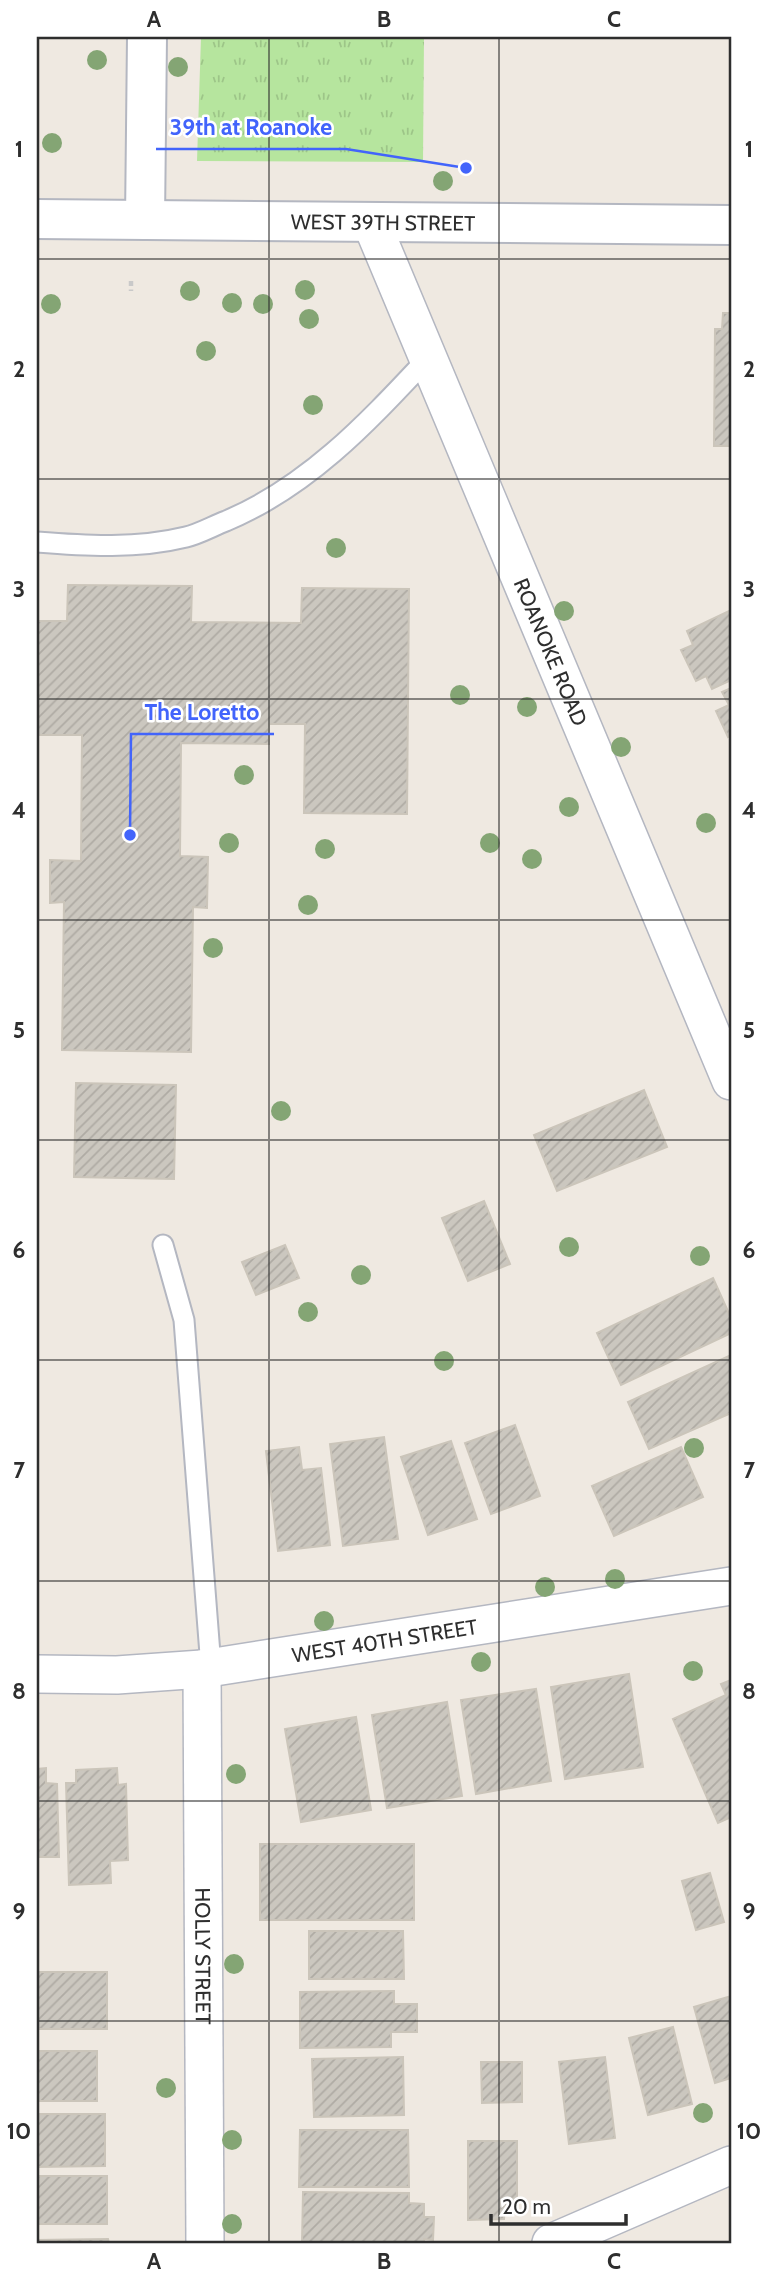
<svg xmlns="http://www.w3.org/2000/svg" width="768" height="2280" viewBox="0 0 768 2280" font-family="Cabin,sans-serif">
  <style>
    .grass { fill: url(#grass-tufts) }
    .building { fill: url(#building-hatch); stroke: #cbc5ba; stroke-width: 2 }
    .lines { fill: none; stroke-linecap: round; stroke-linejoin: round }
    .service-casing { stroke: #b4b7c1; stroke-width: 23 }
    .minor-casing { stroke: #b4b7c1; stroke-width: 40 }
    .tertiary-casing { stroke: #b4b7c1; stroke-width: 42 }
    .secondary-casing { stroke: #b4b7c1; stroke-width: 42 }
    .path { stroke: #c9c9c9; stroke-width: 4.5; stroke-dasharray: 5 3.5; stroke-linecap: butt }
    .service { stroke: #fff; stroke-width: 19 }
    .minor { stroke: #fff; stroke-width: 37 }
    .tertiary { stroke: #fff; stroke-width: 38 }
    .secondary { stroke: #fff; stroke-width: 38 }
    .tree { fill: #84a574 }
    .grid { fill: none; stroke: #2e2e2e; stroke-width: 2; stroke-opacity: 0.55 }
    .labels { text-anchor: middle; dominant-baseline: central; stroke-width: 5; stroke-linejoin: round; paint-order: stroke }
    .street-label { font-size: 21px; fill: #2e2e2e; stroke: #fff }
    .leader { fill: none; stroke: #4264fb; stroke-width: 2.5 }
    .callout-dot { fill: #4264fb; stroke: #fff; stroke-width: 2.5 }
    .callout-label { font-size: 23px; text-anchor: middle; font-weight: bold; fill: #4264fb; stroke: #fff; stroke-width: 5; stroke-linejoin: round; paint-order: stroke }
    .neatline { fill: none; stroke: #2e2e2e; stroke-width: 2.5 }
    .grid-label { font-size: 23px; text-anchor: middle; font-weight: bold; fill: #2e2e2e }
  </style>
  <defs>
    <pattern id="grass-tufts" width="24" height="20" patternUnits="userSpaceOnUse" patternTransform="scale(1.75)"><rect width="24" height="20" fill="#b6e59e"/><path d="M3 7l-1-3M5 7V3M7 7l1-3M15 17l-1-3M17 17v-4M19 17l1-3" fill="none" stroke="#9dc588"/></pattern>
    <pattern id="building-hatch" width="6" height="6" patternUnits="userSpaceOnUse" patternTransform="scale(1.75)"><rect width="6" height="6" fill="#cbc7bf"/><path d="M-1 1l2-2M0 6l6-6M5 7l2-2" fill="none" stroke="#afaba4"/></pattern>
  </defs>
  <rect width="100%" height="100%" fill="#efe9e1"/>
  <!-- grass -->
  <path class="grass" d="M 201,37 L 424,37 L 423,162 L 197,161 Z"/>
  <!-- building -->
  <path class="building" d="M 723,313 L 731,313 L 731,446 L 714,446 L 715,329 L 722,329 Z
    M 68,585 L 192,586 L 191,622 L 301,623 L 302,588 L 409,589 L 407,814 L 304,813 L 305,724 L 269,724 L 269,744 L 181,743 L 180,856 L 208,857 L 207,908 L 193,907 L 191,1052 L 62,1050 L 64,902 L 50,903 L 50,860 L 81,861 L 82,735 L 37,735 L 37,621 L 67,621 Z
    M 731,610 L 731,680 L 712,689 L 706,676 L 696,681 L 681,650 L 693,645 L 687,631 Z
    M 731,688 L 731,735 L 728,737 L 716,711 L 729,705 L 722,692 Z
    M 76,1083 L 176,1085 L 174,1179 L 74,1177 Z
    M 644,1090 L 667,1147 L 557,1191 L 534,1135 Z
    M 484,1201 L 510,1264 L 468,1281 L 442,1218 Z
    M 285,1245 L 299,1278 L 256,1295 L 242,1262 Z
    M 713,1278 L 731,1318 L 731,1333 L 621,1385 L 597,1333 Z
    M 731,1355 L 731,1413 L 649,1449 L 628,1402 Z
    M 515,1425 L 540,1496 L 491,1514 L 465,1443 Z
    M 384,1437 L 398,1539 L 343,1546 L 330,1444 Z
    M 451,1441 L 477,1519 L 428,1535 L 401,1457 Z
    M 299,1447 L 302,1470 L 321,1468 L 330,1545 L 278,1551 L 266,1451 Z
    M 681,1447 L 703,1497 L 614,1536 L 592,1486 Z
    M 629,1674 L 643,1767 L 565,1779 L 551,1687 Z
    M 731,1680 L 731,1817 L 718,1823 L 673,1719 L 726,1695 L 721,1684 Z
    M 536,1689 L 551,1781 L 476,1794 L 461,1700 Z
    M 447,1702 L 462,1796 L 387,1808 L 372,1715 Z
    M 356,1717 L 371,1810 L 301,1822 L 285,1729 Z
    M 46,1768 L 46,1783 L 57,1784 L 59,1857 L 38,1857 L 37,1866 L 37,1769 Z
    M 117,1768 L 118,1785 L 126,1784 L 128,1860 L 110,1861 L 111,1883 L 69,1885 L 66,1783 L 76,1783 L 76,1770 Z
    M 260,1844 L 414,1844 L 414,1920 L 260,1920 Z
    M 710,1873 L 724,1922 L 696,1930 L 682,1881 Z
    M 309,1931 L 403,1931 L 404,1979 L 309,1979 Z
    M 37,1972 L 107,1972 L 107,2029 L 37,2029 Z
    M 394,1991 L 394,2004 L 417,2004 L 417,2032 L 391,2032 L 391,2047 L 300,2048 L 300,1992 Z
    M 731,1996 L 731,2078 L 715,2083 L 694,2007 Z
    M 673,2027 L 692,2104 L 648,2115 L 629,2038 Z
    M 37,2051 L 97,2051 L 97,2101 L 37,2101 Z
    M 403,2057 L 404,2115 L 314,2117 L 312,2059 Z
    M 605,2057 L 615,2138 L 569,2144 L 559,2062 Z
    M 481,2062 L 522,2062 L 522,2102 L 482,2103 Z
    M 37,2114 L 105,2114 L 105,2166 L 37,2167 Z
    M 300,2130 L 408,2130 L 409,2187 L 299,2187 Z
    M 468,2141 L 517,2141 L 517,2206 L 505,2206 L 504,2219 L 468,2220 Z
    M 37,2176 L 107,2176 L 107,2224 L 37,2224 Z
    M 303,2192 L 409,2193 L 409,2203 L 424,2204 L 424,2217 L 434,2217 L 433,2240 L 424,2239 L 424,2243 L 302,2243 Z
    M 108,2239 L 109,2243 L 37,2243 L 37,2240 Z"/>
  <g class="lines">
    <!-- service casing -->
    <g class="service-casing">
      <path id="service" d="M 37,542 C 87,546 137,549 186,537 C 199,534 213,526 226,521 C 309,486 367,423 428,358
        M 163,1245 L 184,1320 L 211,1667"/>
    </g>
    <!-- minor casing -->
    <g class="minor-casing">
      <g id="minor">
        <path id="s1" d="M 371,222 L 731,1081"/>
        <path id="s2" d="M 202,1669 L 205,2243"/>
        <path id="s3" d="M 37,1674 L 117,1675 L 202,1669 L 731,1586"/>
        <path d="M 551,2243 L 731,2165"/>
      </g>
    </g>
    <!-- tertiary casing -->
    <g class="tertiary-casing">
      <path id="tertiary" d="M 145,220 L 147,37"/>
    </g>
    <!-- secondary casing -->
    <g class="secondary-casing">
      <g id="secondary">
        <path id="s4" d="M 37,219 L 731,225"/>
      </g>
    </g>
    <!-- path -->
    <path class="path" d="M 131,281 L 131,291"/>
    <!-- service -->
    <use href="#service" class="service"/>
    <!-- minor -->
    <use href="#minor" class="minor"/>
    <!-- tertiary -->
    <use href="#tertiary" class="tertiary"/>
    <!-- secondary -->
    <use href="#secondary" class="secondary"/>
  </g>
  <!-- trees -->
  <g class="tree">
    <circle cx="97" cy="60" r="10"/>
    <circle cx="178" cy="67" r="10"/>
    <circle cx="52" cy="143" r="10"/>
    <circle cx="443" cy="181" r="10"/>
    <circle cx="305" cy="290" r="10"/>
    <circle cx="190" cy="291" r="10"/>
    <circle cx="232" cy="303" r="10"/>
    <circle cx="51" cy="304" r="10"/>
    <circle cx="263" cy="304" r="10"/>
    <circle cx="309" cy="319" r="10"/>
    <circle cx="206" cy="351" r="10"/>
    <circle cx="313" cy="405" r="10"/>
    <circle cx="336" cy="548" r="10"/>
    <circle cx="564" cy="611" r="10"/>
    <circle cx="460" cy="695" r="10"/>
    <circle cx="527" cy="707" r="10"/>
    <circle cx="621" cy="747" r="10"/>
    <circle cx="244" cy="775" r="10"/>
    <circle cx="569" cy="807" r="10"/>
    <circle cx="706" cy="823" r="10"/>
    <circle cx="229" cy="843" r="10"/>
    <circle cx="490" cy="843" r="10"/>
    <circle cx="325" cy="849" r="10"/>
    <circle cx="532" cy="859" r="10"/>
    <circle cx="308" cy="905" r="10"/>
    <circle cx="213" cy="948" r="10"/>
    <circle cx="281" cy="1111" r="10"/>
    <circle cx="569" cy="1247" r="10"/>
    <circle cx="700" cy="1256" r="10"/>
    <circle cx="361" cy="1275" r="10"/>
    <circle cx="308" cy="1312" r="10"/>
    <circle cx="444" cy="1361" r="10"/>
    <circle cx="694" cy="1448" r="10"/>
    <circle cx="615" cy="1579" r="10"/>
    <circle cx="545" cy="1587" r="10"/>
    <circle cx="324" cy="1621" r="10"/>
    <circle cx="481" cy="1662" r="10"/>
    <circle cx="693" cy="1671" r="10"/>
    <circle cx="236" cy="1774" r="10"/>
    <circle cx="234" cy="1964" r="10"/>
    <circle cx="166" cy="2088" r="10"/>
    <circle cx="703" cy="2113" r="10"/>
    <circle cx="232" cy="2140" r="10"/>
    <circle cx="232" cy="2224" r="10"/>
  </g>
  <!-- grid -->
  <path class="grid" d="M 269,37 L 269,2243M 499,37 L 499,2243M 37,259 L 731,259M 37,479 L 731,479M 37,699 L 731,699M 37,920 L 731,920M 37,1140 L 731,1140M 37,1360 L 731,1360M 37,1581 L 731,1581M 37,1801 L 731,1801M 37,2021 L 731,2021"/>
  <g class="labels">
    <!-- street labels -->
    <g class="street-label">
      <text stroke="none"><textPath href="#s4" startOffset="346">WEST 39TH STREET</textPath></text>
      <text stroke="none"><textPath href="#s1" startOffset="466">ROANOKE ROAD</textPath></text>
      <text stroke="none"><textPath href="#s3" startOffset="350">WEST 40TH STREET</textPath></text>
      <text stroke="none"><textPath href="#s2" startOffset="287">HOLLY STREET</textPath></text>
    </g>
  </g>
  <!-- callouts -->
  <path class="leader" d="M466 168L346 149H156M130 835L131 734H274"/>
  <g class="callout-dot">
    <circle cx="466" cy="168" r="7"/>
    <circle cx="130" cy="835" r="7"/>
  </g>
  <g class="callout-label">
    <text x="251" y="135">39th at Roanoke</text>
    <text x="202" y="720">The Loretto</text>
  </g>
  <!-- border -->
  <rect width="768" height="2280" fill="none" stroke="#ffffff" stroke-width="77"/>
  <!-- scale -->
  <path d="M491 2214v10h135v-10" fill="none" stroke="#2e2e2e" stroke-width="3.5"/>
  <text x="502" y="2214" font-size="21" fill="#2e2e2e" stroke="#ffffff" stroke-width="5" paint-order="stroke">20 m</text>
  <rect x="38" y="38" width="692" height="2204" class="neatline"/>
  <g class="grid-label">
    <text x="154" y="27">A</text>
    <text x="384" y="27">B</text>
    <text x="614" y="27">C</text>
    <text x="19" y="157">1</text>
    <text x="749" y="157">1</text>
    <text x="19" y="377">2</text>
    <text x="749" y="377">2</text>
    <text x="19" y="597">3</text>
    <text x="749" y="597">3</text>
    <text x="19" y="818">4</text>
    <text x="749" y="818">4</text>
    <text x="19" y="1038">5</text>
    <text x="749" y="1038">5</text>
    <text x="19" y="1258">6</text>
    <text x="749" y="1258">6</text>
    <text x="19" y="1478">7</text>
    <text x="749" y="1478">7</text>
    <text x="19" y="1699">8</text>
    <text x="749" y="1699">8</text>
    <text x="19" y="1919">9</text>
    <text x="749" y="1919">9</text>
    <text x="19" y="2139">10</text>
    <text x="749" y="2139">10</text>
    <text x="154" y="2269">A</text>
    <text x="384" y="2269">B</text>
    <text x="614" y="2269">C</text>
  </g>
</svg>
